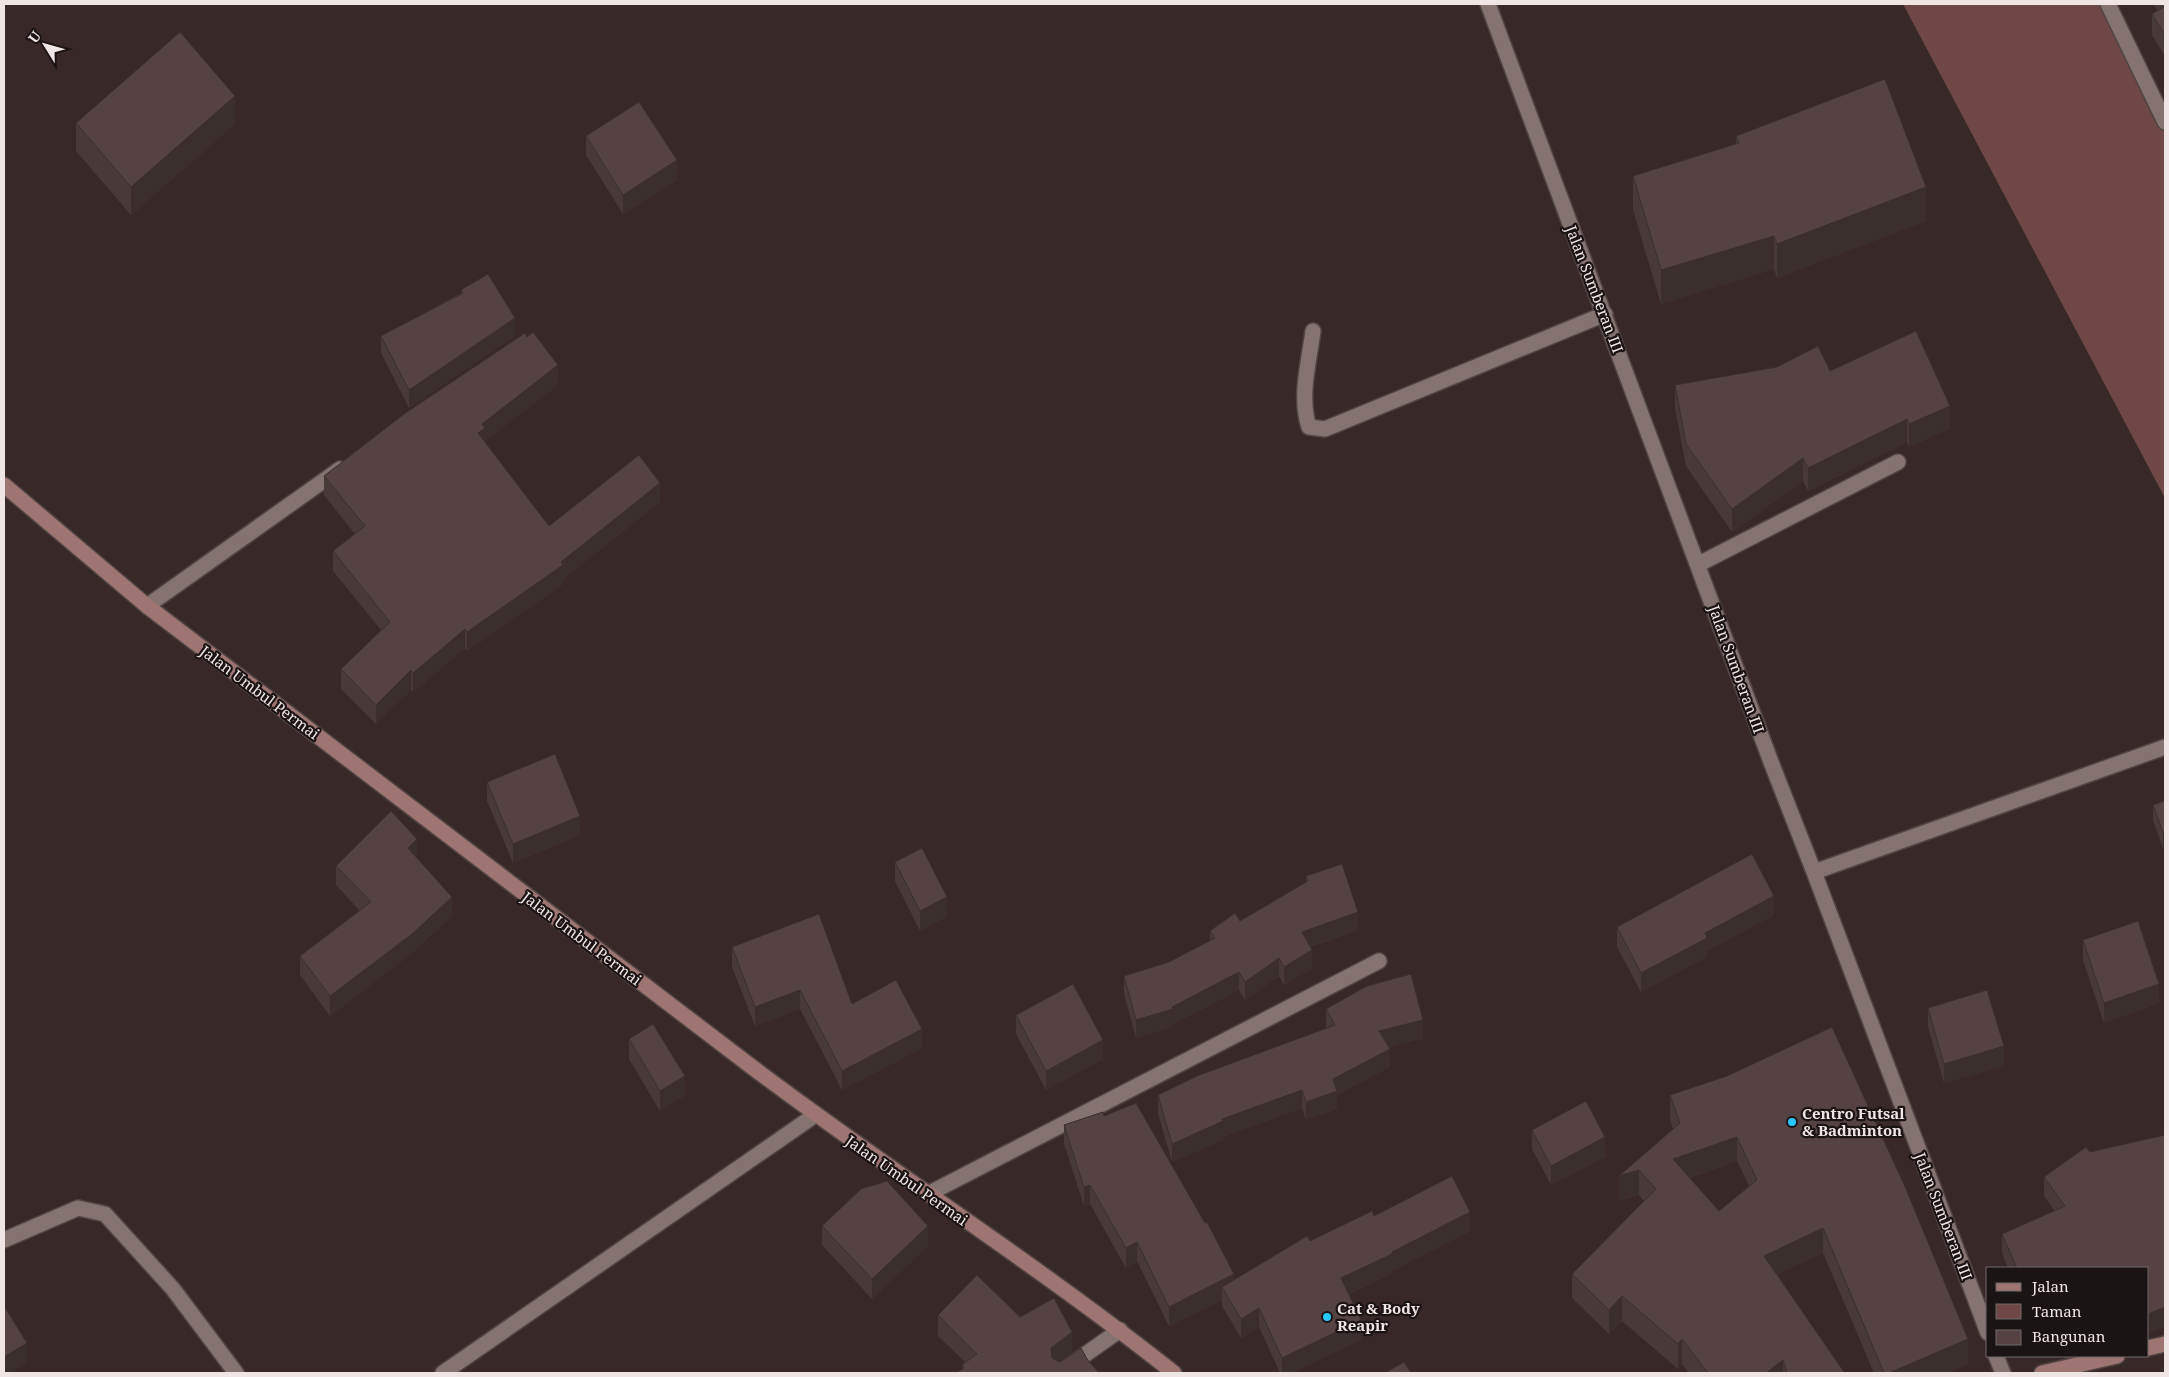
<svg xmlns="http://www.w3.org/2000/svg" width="2169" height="1377" viewBox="0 0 2169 1377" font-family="'Noto Serif',serif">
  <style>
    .green { fill: #6e4746 }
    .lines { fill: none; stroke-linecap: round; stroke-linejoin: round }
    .minor-casing { stroke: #514544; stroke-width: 18 }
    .secondary-casing { stroke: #514544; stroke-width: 18 }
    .minor { stroke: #857372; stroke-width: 15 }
    .secondary { stroke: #9f7574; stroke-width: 15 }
    .wall { fill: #483a39; fill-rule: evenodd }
    .shaded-wall { fill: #3b2f2e }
    .building { fill: #544342; stroke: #3b2f2e; fill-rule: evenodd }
    .poi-dot { fill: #28c8ff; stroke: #1b1414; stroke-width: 2 }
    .labels { text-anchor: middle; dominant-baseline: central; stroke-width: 4.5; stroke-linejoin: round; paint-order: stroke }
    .street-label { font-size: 15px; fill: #f0e5e5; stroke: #1b1414 }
    .poi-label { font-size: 15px; font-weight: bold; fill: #f0e5e5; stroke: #1b1414; text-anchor: start }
  </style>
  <rect width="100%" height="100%" fill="#382928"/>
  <!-- green -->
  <path class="green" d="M 1903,4 L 2107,4 L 2165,128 L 2165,498 Z"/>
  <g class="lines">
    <!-- minor casing -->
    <g class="minor-casing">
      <path id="minor" d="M 1488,4 L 1771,762 L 1814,872 L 1988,1333
        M 2108,4 L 2165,122
        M 1313,331 C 1309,362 1299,397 1309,427 L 1325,429 L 1605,314
        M 1699,564 L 1898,462
        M 147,606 L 340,469
        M 1814,872 L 2165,747
        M 928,1194 L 1379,961
        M 4,1240 L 78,1208 L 105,1214 L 173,1289 L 236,1373
        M 1996,1356 L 2003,1373
        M 443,1373 L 815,1115
        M 1059,1373 L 1120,1330"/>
    </g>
    <!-- secondary casing -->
    <g class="secondary-casing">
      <path id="secondary" d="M 4,485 L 147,606 L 752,1067 C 891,1172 1038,1265 1174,1373
        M 2148,1348 L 2165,1344
        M 2042,1373 L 2117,1356"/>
    </g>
    <!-- minor -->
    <use href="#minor" class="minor"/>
    <!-- secondary -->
    <use href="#secondary" class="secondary"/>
  </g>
  <!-- wall -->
  <path class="wall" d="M 2153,4 L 2165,4 L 2165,56 L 2152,35 L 2152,14 L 2158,11 Z
    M 76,123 L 235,124 L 131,215 L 76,151 Z
    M 586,136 L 677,180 L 623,214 L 586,155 Z
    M 1736,136 L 1926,221 L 1777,278 L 1774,269 L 1661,304 L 1633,210 L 1633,176 L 1736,144 Z
    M 461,290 L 515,336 L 409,408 L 381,353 L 381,336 L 461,293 Z
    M 527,337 L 558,385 L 485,441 L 485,442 L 549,526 L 660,502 L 563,579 L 563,584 L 467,651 L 465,648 L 413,692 L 411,690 L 376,724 L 341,689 L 341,669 L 381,630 L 333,571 L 333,551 L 355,534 L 324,495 L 324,476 Z
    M 1830,371 L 1950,428 L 1909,447 L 1907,442 L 1808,491 L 1803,481 L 1732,532 L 1686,466 L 1675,408 L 1675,385 Z
    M 487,782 L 580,835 L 513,863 L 487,801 Z
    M 2165,801 L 2165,847 L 2163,848 L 2153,821 L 2153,805 Z
    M 417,858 L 452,916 L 412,953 L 330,1016 L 300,975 L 300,956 L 360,911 L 336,885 L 336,866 Z
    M 895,862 L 947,916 L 920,931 L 895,881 Z
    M 1306,876 L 1358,930 L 1310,947 L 1312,968 L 1284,985 L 1279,976 L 1245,1000 L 1239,990 L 1173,1024 L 1173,1027 L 1136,1038 L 1124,994 L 1124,976 L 1169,962 L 1210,941 L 1210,931 L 1240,921 L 1306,882 Z
    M 1774,915 L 1707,951 L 1707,957 L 1641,992 L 1617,947 L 1617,927 Z
    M 2083,940 L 2159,1003 L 2104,1023 L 2083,960 Z
    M 732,947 L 852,1004 L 922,1048 L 842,1090 L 800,1009 L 755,1026 L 732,967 Z
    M 1928,1008 L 2004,1066 L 1944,1083 L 1928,1027 Z
    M 1326,1009 L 1423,1038 L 1388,1047 L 1390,1067 L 1337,1095 L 1337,1109 L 1306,1120 L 1302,1108 L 1223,1137 L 1223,1140 L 1172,1162 L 1158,1114 L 1158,1095 L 1326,1028 Z
    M 1016,1015 L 1103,1059 L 1046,1090 L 1016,1034 Z
    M 629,1039 L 685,1095 L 660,1111 L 629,1059 Z
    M 1727,1076 L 1968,1364 L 1946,1373 L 1874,1373 L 1823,1253 L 1777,1274 L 1844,1373 L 1689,1373 L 1682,1364 L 1678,1369 L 1622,1321 L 1609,1334 L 1572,1298 L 1572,1274 L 1644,1201 L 1639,1195 L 1619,1201 L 1619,1176 L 1673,1129 L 1670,1120 L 1670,1095 ZM 1737,1161 L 1749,1186 L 1719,1211 L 1689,1178 Z
    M 1104,1116 L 1234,1280 L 1310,1241 L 1374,1216 L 1470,1231 L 1392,1271 L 1392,1273 L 1349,1294 L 1361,1340 L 1291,1373 L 1280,1373 L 1259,1327 L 1241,1338 L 1222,1306 L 1222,1300 L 1169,1326 L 1137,1261 L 1126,1268 L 1090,1204 L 1084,1206 L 1064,1144 L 1064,1125 Z
    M 1532,1130 L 1605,1157 L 1551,1185 L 1532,1149 Z
    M 2165,1135 L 2165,1326 L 2148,1333 L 2148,1268 L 2008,1268 L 2002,1253 L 2002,1234 L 2055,1211 L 2044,1196 L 2044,1177 L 2090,1152 Z
    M 822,1226 L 928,1246 L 872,1299 L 822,1245 Z
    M 977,1275 L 1020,1317 L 1054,1298 L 1072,1332 L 1072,1352 L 1060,1362 L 1081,1348 L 1087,1359 L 1099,1373 L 956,1373 L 962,1369 L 962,1365 L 965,1362 L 938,1336 L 938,1315 Z"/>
  <!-- shaded-wall -->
  <path class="shaded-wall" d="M 235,96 L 235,124 L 131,215 L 131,187 Z
    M 677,160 L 677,180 L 623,214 L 623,195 Z
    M 1926,187 L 1926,221 L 1777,278 L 1777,244 Z
    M 1774,236 L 1774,269 L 1661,304 L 1661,270 Z
    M 515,318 L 515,336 L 409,408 L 409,390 Z
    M 558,365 L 558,385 L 485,441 L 485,447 L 478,433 L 482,424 Z
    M 1950,406 L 1950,428 L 1909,447 L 1909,424 Z
    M 1907,419 L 1907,442 L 1808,491 L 1808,468 Z
    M 1803,458 L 1803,481 L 1732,532 L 1732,509 Z
    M 660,483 L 660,502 L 563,579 L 563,584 L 467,651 L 467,632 L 561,562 Z
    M 465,629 L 465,648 L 413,692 L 413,673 Z
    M 411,670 L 411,690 L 376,724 L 376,705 Z
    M 580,816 L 580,835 L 513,863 L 513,844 Z
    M 2163,832 L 2165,832 L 2165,847 L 2163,848 Z
    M 417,839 L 417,858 L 408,848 Z
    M 1774,896 L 1774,915 L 1707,951 L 1707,957 L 1641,992 L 1641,973 L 1705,933 Z
    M 452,897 L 452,916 L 412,953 L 330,1016 L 330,996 Z
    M 947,897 L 947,916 L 920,931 L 920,911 Z
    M 1358,912 L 1358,930 L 1302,949 L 1302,932 Z
    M 1312,950 L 1312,968 L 1284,985 L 1284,967 Z
    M 1279,958 L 1279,976 L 1245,1000 L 1245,982 Z
    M 1239,972 L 1239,990 L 1173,1024 L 1173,1027 L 1136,1038 L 1136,1020 L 1172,1007 Z
    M 2159,984 L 2159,1003 L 2104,1023 L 2104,1003 Z
    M 800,990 L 800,1009 L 755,1026 L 755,1007 Z
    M 1423,1020 L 1423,1038 L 1379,1049 L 1379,1031 Z
    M 922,1029 L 922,1048 L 842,1090 L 842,1071 Z
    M 1103,1040 L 1103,1059 L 1046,1090 L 1046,1071 Z
    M 2004,1046 L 2004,1066 L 1944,1083 L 1944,1064 Z
    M 1390,1049 L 1390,1067 L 1337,1095 L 1337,1109 L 1306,1120 L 1306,1102 L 1333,1079 Z
    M 685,1076 L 685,1095 L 660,1111 L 660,1091 Z
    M 1302,1090 L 1302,1108 L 1223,1137 L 1223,1140 L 1172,1162 L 1172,1144 L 1222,1119 Z
    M 1605,1137 L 1605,1157 L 1551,1185 L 1551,1166 Z
    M 1737,1137 L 1737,1161 L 1673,1183 L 1673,1159 Z
    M 1639,1170 L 1639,1195 L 1619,1201 L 1619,1176 Z
    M 1090,1185 L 1090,1204 L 1084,1206 L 1084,1187 Z
    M 1470,1212 L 1470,1231 L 1392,1271 L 1392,1273 L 1341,1297 L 1341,1278 Z
    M 928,1226 L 928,1246 L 872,1299 L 872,1279 Z
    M 1823,1228 L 1823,1253 L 1764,1280 L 1764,1256 Z
    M 1137,1242 L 1137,1261 L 1126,1268 L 1126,1248 Z
    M 1234,1274 L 1234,1294 L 1222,1287 L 1222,1300 L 1169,1326 L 1169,1307 Z
    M 1622,1296 L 1622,1321 L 1609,1334 L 1609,1310 Z
    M 2165,1307 L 2165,1326 L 2148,1333 L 2148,1314 Z
    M 1259,1308 L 1259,1327 L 1241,1338 L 1241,1319 Z
    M 1361,1320 L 1361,1340 L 1291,1373 L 1282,1373 L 1282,1358 Z
    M 1072,1332 L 1072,1352 L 1051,1369 L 1051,1348 Z
    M 1682,1339 L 1682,1364 L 1678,1369 L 1678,1344 Z
    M 1968,1339 L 1968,1364 L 1946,1373 L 1889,1373 Z
    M 27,1343 L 27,1362 L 9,1373 L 4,1373 L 4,1357 Z
    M 1783,1360 L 1783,1373 L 1766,1373 Z"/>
  <!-- building -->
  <path class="building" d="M 2165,6 L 2165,35 L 2152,14 Z
    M 180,32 L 235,96 L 131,187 L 76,123 Z
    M 1885,79 L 1926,187 L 1777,244 L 1774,236 L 1661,270 L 1633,176 L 1739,143 L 1736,136 Z
    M 639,102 L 677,160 L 623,195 L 586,136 Z
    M 488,274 L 515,318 L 409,390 L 381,336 L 463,293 L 461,290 Z
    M 1916,331 L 1950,406 L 1909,424 L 1907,419 L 1808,468 L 1803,458 L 1732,509 L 1686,444 L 1675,385 L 1777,367 L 1818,346 L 1830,371 Z
    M 533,332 L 558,365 L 482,424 L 485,428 L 478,433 L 549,526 L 639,455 L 660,483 L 561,562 L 563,565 L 467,632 L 465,629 L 413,673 L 411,670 L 376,705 L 341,669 L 390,622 L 333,551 L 365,526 L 324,476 L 404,414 L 525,333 L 527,337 Z
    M 555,754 L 580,816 L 513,844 L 487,782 Z
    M 2165,801 L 2165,832 L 2163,832 L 2153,805 Z
    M 391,811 L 417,839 L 408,848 L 452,897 L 412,934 L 330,996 L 300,956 L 371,902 L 336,866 Z
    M 922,848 L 947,897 L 920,911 L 895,862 Z
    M 1752,854 L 1774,896 L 1705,933 L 1707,938 L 1641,973 L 1617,927 Z
    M 1342,864 L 1358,912 L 1302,932 L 1312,950 L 1284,967 L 1279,958 L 1245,982 L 1239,972 L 1172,1007 L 1173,1009 L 1136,1020 L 1124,976 L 1169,962 L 1215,938 L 1210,931 L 1235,913 L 1240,921 L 1308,881 L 1306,876 Z
    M 819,914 L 852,1004 L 896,980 L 922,1029 L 842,1071 L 800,990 L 755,1007 L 732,947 Z
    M 2138,921 L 2159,984 L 2104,1003 L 2083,940 Z
    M 1411,974 L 1423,1020 L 1379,1031 L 1390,1049 L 1333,1079 L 1337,1091 L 1306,1102 L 1302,1090 L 1222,1119 L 1223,1121 L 1172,1144 L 1158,1095 L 1197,1076 L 1335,1025 L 1326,1009 L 1367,986 Z
    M 1073,984 L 1103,1040 L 1046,1071 L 1016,1015 Z
    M 1987,990 L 2004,1046 L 1944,1064 L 1928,1008 Z
    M 653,1024 L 685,1076 L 660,1091 L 629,1039 Z
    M 1832,1027 L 1906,1189 L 1968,1339 L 1889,1373 L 1884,1373 L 1823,1228 L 1764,1256 L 1844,1372 L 1840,1373 L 1787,1373 L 1783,1360 L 1766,1373 L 1708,1373 L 1682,1339 L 1678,1344 L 1622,1296 L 1609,1310 L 1572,1274 L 1656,1189 L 1639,1170 L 1619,1176 L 1680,1123 L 1670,1095 L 1727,1076 ZM 1737,1137 L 1757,1180 L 1719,1211 L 1673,1159 Z
    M 1586,1101 L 1605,1137 L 1551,1166 L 1532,1130 Z
    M 1136,1103 L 1205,1223 L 1207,1222 L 1234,1274 L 1169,1307 L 1137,1242 L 1126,1248 L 1090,1185 L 1084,1187 L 1064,1125 L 1103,1112 L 1104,1116 Z
    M 2165,1135 L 2165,1307 L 2148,1314 L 2148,1268 L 2017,1268 L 2002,1234 L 2065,1206 L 2044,1177 L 2086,1147 L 2090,1152 Z
    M 1452,1176 L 1470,1212 L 1392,1252 L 1392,1254 L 1341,1278 L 1361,1320 L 1282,1358 L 1259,1308 L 1241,1319 L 1222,1287 L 1307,1236 L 1310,1241 L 1372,1211 L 1374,1216 Z
    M 887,1181 L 928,1226 L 872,1279 L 822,1226 L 861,1189 Z
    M 977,1275 L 1020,1317 L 1054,1298 L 1072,1332 L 1051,1348 L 1052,1358 L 1060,1362 L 1081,1348 L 1087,1359 L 1099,1373 L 956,1373 L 964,1368 L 962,1365 L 977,1354 L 938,1315 Z
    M 4,1306 L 27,1343 L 4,1357 Z
    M 1404,1362 L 1411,1373 L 1385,1373 Z"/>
  <!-- markers -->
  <g class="poi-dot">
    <circle cx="1792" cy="1122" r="5"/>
    <circle cx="1327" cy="1317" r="5"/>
  </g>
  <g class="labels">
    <!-- street labels -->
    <g class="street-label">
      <text transform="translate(1595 289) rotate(69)">Jalan Sumberan III</text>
      <text transform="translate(1737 669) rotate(70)">Jalan Sumberan III</text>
      <text transform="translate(260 692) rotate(37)">Jalan Umbul Permai</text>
      <text transform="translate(582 938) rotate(37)">Jalan Umbul Permai</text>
      <text transform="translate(907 1180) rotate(35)">Jalan Umbul Permai</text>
      <text transform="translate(1944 1216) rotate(69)">Jalan Sumberan III</text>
    </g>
    <!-- poi labels -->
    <g class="poi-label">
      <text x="1802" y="1113">Centro Futsal<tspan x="1802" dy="17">&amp; Badminton</tspan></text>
      <text x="1337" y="1308">Cat &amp; Body<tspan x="1337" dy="17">Reapir</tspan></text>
    </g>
  </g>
  <!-- border -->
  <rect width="2169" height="1377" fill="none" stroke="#f0e5e5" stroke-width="10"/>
  <!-- legend -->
  <rect x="1986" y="1267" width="162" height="90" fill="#1b1414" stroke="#706868"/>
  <rect x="1996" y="1283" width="25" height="8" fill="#9f7574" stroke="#706868"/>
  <text x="2032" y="1292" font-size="15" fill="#f0e5e5">Jalan</text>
  <rect x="1996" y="1304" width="25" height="15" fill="#6e4746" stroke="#706868"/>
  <text x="2032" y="1317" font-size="15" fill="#f0e5e5">Taman</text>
  <rect x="1996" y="1330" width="25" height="15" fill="#544342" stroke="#706868"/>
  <text x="2032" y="1342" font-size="15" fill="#f0e5e5">Bangunan</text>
  <!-- north arrow -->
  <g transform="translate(45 45) rotate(307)" stroke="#1b1414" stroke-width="4" paint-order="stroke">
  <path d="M0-4L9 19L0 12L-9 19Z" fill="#f0e5e5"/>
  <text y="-8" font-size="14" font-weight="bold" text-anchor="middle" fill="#f0e5e5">U</text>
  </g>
</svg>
